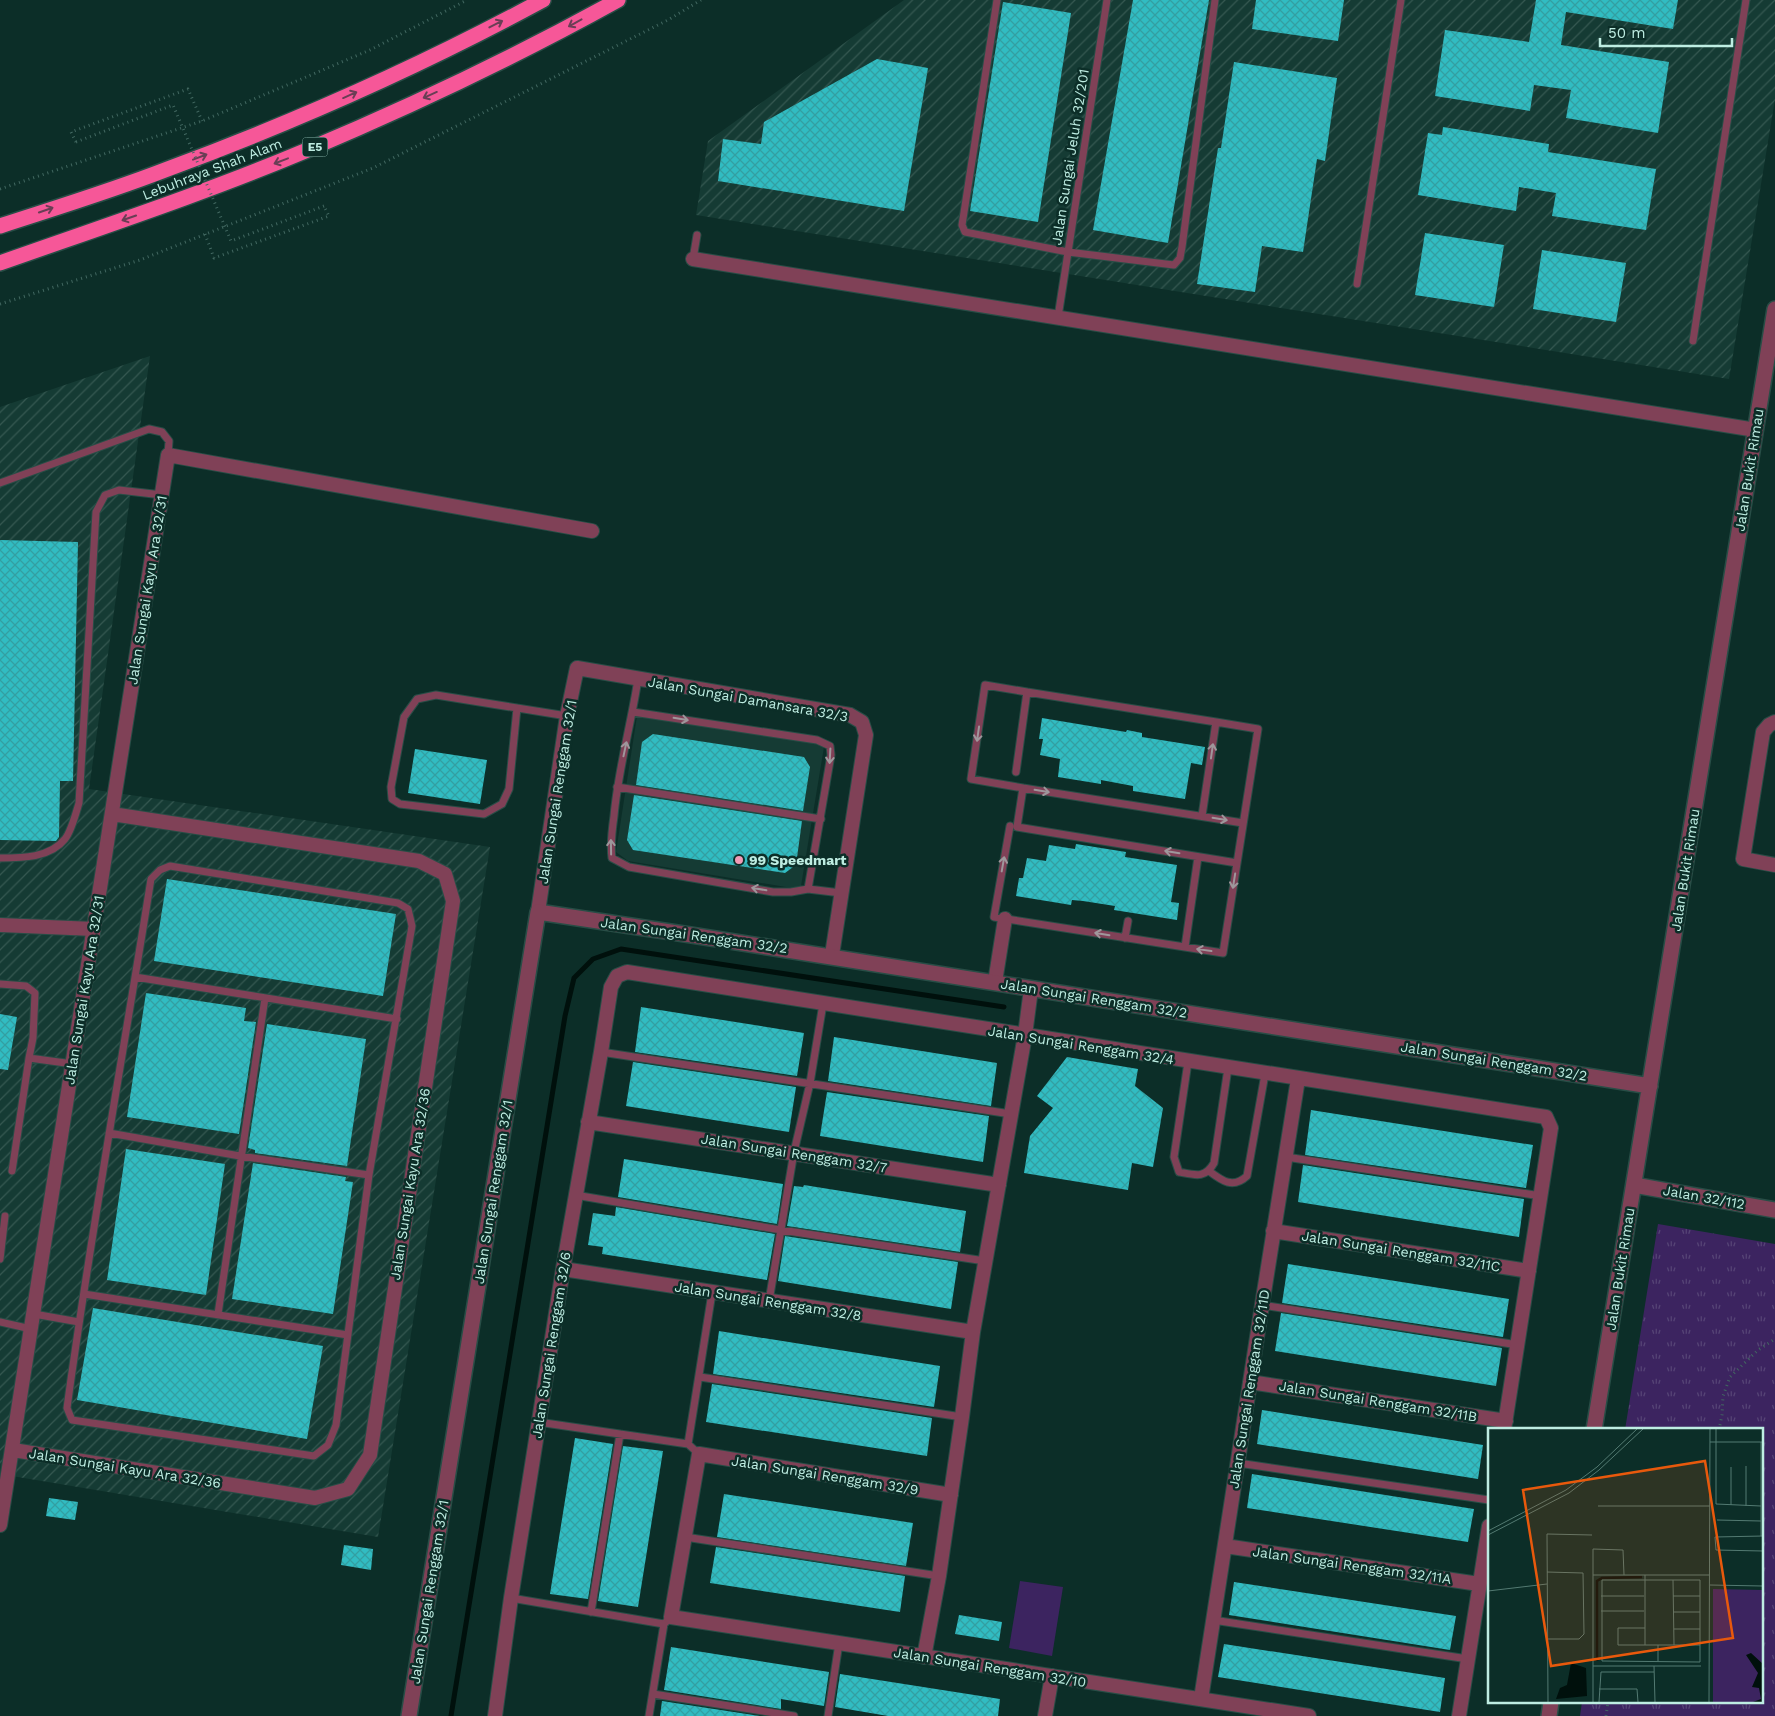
<svg xmlns="http://www.w3.org/2000/svg" width="1775" height="1716" viewBox="0 0 1775 1716" font-family="'Work Sans',sans-serif">
  <style>
    .built { fill: #153b34 }
    .industrial { fill: url(#industrial-furrows) }
    .grass { fill: url(#grass-tufts) }
    .pitch { fill: #3c2460 }
    .lines { fill: none; stroke-linecap: round; stroke-linejoin: round }
    .stream { stroke: #00100c; stroke-width: 5 }
    .building { fill: url(#building-cross-hatch) }
    .service-casing { stroke: #284d46; stroke-width: 9 }
    .minor-casing { stroke: #284d46; stroke-width: 16 }
    .tertiary-casing { stroke: #284d46; stroke-width: 18 }
    .motorway-casing { stroke: #284d46; stroke-width: 18 }
    .path { stroke: #426861; stroke-width: 3; stroke-dasharray: 1 4; stroke-linecap: butt }
    .service { stroke: #804157; stroke-width: 7 }
    .minor { stroke: #804157; stroke-width: 14 }
    .tertiary { stroke: #804157; stroke-width: 15 }
    .motorway { stroke: #f65798; stroke-width: 15 }
    .path-bridge { stroke: #426861; stroke-width: 3; stroke-dasharray: 1 4; stroke-linecap: butt }
    .oneway { stroke: #6a3e55 }
    .oneway2 { stroke: #9f979c }
    .poi-dot { fill: #f09ab6; stroke: #0c2e28; stroke-width: 2 }
    .labels { text-anchor: middle; dominant-baseline: central; stroke-width: 5; stroke-linejoin: round; paint-order: stroke }
    .shield { fill: #0c2e28; stroke: #89b4aa; stroke-width: 1 }
    .shield-label { font-size: 12px; font-weight: bold; fill: #beede2 }
    .street-label { font-size: 14px; fill: #beede2; stroke: #0c2e28 }
    .poi-label { font-size: 14px; font-weight: bold; fill: #beede2; stroke: #0c2e28; text-anchor: start }
    .inset-river { fill: none; stroke: #00100c; stroke-width: 2.5 }
    .inset-road { fill: none; stroke: #537a72; stroke-width: 1 }
    .view { fill: #e8590c; fill-opacity: 0.15; stroke: #e8590c; stroke-width: 2.5 }
    .inset-edge { fill: none; stroke: #beede2; stroke-width: 2.5 }
  </style>
  <defs>
    <pattern id="industrial-furrows" width="10" height="10" patternUnits="userSpaceOnUse" patternTransform="scale(1.25)"><rect width="10" height="10" fill="#153b34"/><path d="M-1 1l2-2M0 10L10 0M9 11l2-2" fill="none" stroke="#355851"/></pattern>
    <pattern id="grass-tufts" width="24" height="20" patternUnits="userSpaceOnUse" patternTransform="scale(1.25)"><rect width="24" height="20" fill="#3c2460"/><path d="M3 7l-1-3M5 7V3M7 7l1-3M15 17l-1-3M17 17v-4M19 17l1-3" fill="none" stroke="#564476"/></pattern>
    <pattern id="building-cross-hatch" width="8" height="8" patternUnits="userSpaceOnUse" patternTransform="scale(1.25)"><rect width="8" height="8" fill="#31bcc2"/><path d="M0 0l8 8M0 8l8-8" fill="none" stroke="#339fa2"/></pattern>
  </defs>
  <rect width="100%" height="100%" fill="#0c2e28"/>
  <!-- built -->
  <path class="built" d="M 637,716 L 818,744 L 824,747 L 801,886 L 792,888 L 628,861 L 616,852 Z"/>
  <!-- industrial -->
  <path class="industrial" d="M 904,0 L 1775,0 L 1775,99 L 1729,379 L 696,215 L 708,141 Z
    M 150,356 L 89,789 L 490,847 L 378,1537 L 0,1474 L 0,407 Z"/>
  <!-- grass -->
  <path class="grass" d="M 1658,1224 L 1775,1244 L 1775,1716 L 1580,1716 L 1582,1702 L 1761,1702 L 1761,1430 L 1625,1430 Z"/>
  <!-- pitch -->
  <path class="pitch" d="M 1020,1581 L 1063,1587 L 1052,1656 L 1009,1648 Z"/>
  <g class="lines">
    <!-- stream -->
    <path class="stream" d="M 451,1716 L 565,1016 L 574,978 L 593,959 L 621,949 L 1004,1007"/>
  </g>
  <!-- building -->
  <path class="building" d="M 1133,0 L 1209,0 L 1168,243 L 1093,230 Z
    M 1256,0 L 1344,0 L 1338,41 L 1252,29 Z
    M 1536,0 L 1678,0 L 1673,29 L 1566,12 L 1561,45 L 1669,62 L 1658,133 L 1566,118 L 1571,90 L 1534,85 L 1530,111 L 1435,96 L 1445,30 L 1529,42 Z
    M 1003,2 L 1071,13 L 1038,222 L 970,211 Z
    M 877,59 L 928,68 L 904,211 L 718,181 L 723,139 L 761,144 L 764,122 Z
    M 1234,62 L 1337,78 L 1325,161 L 1317,159 L 1303,252 L 1262,246 L 1255,292 L 1197,284 L 1218,148 L 1221,148 Z
    M 1443,127 L 1549,144 L 1548,152 L 1656,169 L 1646,230 L 1552,216 L 1556,193 L 1519,187 L 1516,211 L 1418,195 L 1428,133 L 1442,135 Z
    M 1425,233 L 1504,245 L 1494,307 L 1415,295 Z
    M 1542,250 L 1626,263 L 1616,322 L 1533,309 Z
    M 0,540 L 78,542 L 73,781 L 60,781 L 59,837 L 56,841 L 0,840 Z
    M 1042,718 L 1126,732 L 1127,730 L 1142,733 L 1142,737 L 1205,747 L 1202,765 L 1191,763 L 1185,799 L 1133,791 L 1133,786 L 1101,780 L 1101,784 L 1058,777 L 1060,759 L 1040,755 L 1043,739 L 1039,739 Z
    M 653,734 L 804,757 L 810,767 L 803,811 L 636,785 L 642,742 Z
    M 415,749 L 487,760 L 480,804 L 408,793 Z
    M 634,795 L 802,821 L 796,865 L 785,873 L 633,850 L 627,840 Z
    M 1076,844 L 1126,852 L 1125,857 L 1177,865 L 1171,902 L 1179,903 L 1177,920 L 1114,910 L 1115,906 L 1083,901 L 1072,900 L 1071,905 L 1016,896 L 1019,878 L 1023,878 L 1027,858 L 1046,861 L 1049,845 L 1075,849 Z
    M 167,879 L 396,914 L 383,996 L 154,961 Z
    M 146,993 L 246,1008 L 244,1021 L 256,1022 L 239,1134 L 127,1117 Z
    M 641,1007 L 804,1033 L 797,1076 L 635,1052 Z
    M 0,1014 L 17,1017 L 8,1070 L 0,1069 Z
    M 267,1024 L 366,1039 L 347,1166 L 255,1153 L 255,1150 L 248,1148 Z
    M 834,1037 L 997,1063 L 991,1106 L 828,1081 Z
    M 1067,1057 L 1138,1069 L 1135,1086 L 1163,1108 L 1153,1167 L 1132,1163 L 1128,1190 L 1024,1173 L 1030,1136 L 1053,1108 L 1037,1096 Z
    M 633,1062 L 796,1087 L 789,1132 L 626,1106 Z
    M 827,1092 L 989,1116 L 983,1162 L 820,1136 Z
    M 1311,1110 L 1533,1145 L 1526,1188 L 1305,1155 Z
    M 126,1149 L 225,1164 L 206,1295 L 107,1280 Z
    M 624,1159 L 783,1184 L 777,1224 L 618,1197 Z
    M 253,1163 L 346,1177 L 345,1181 L 353,1182 L 333,1314 L 232,1299 Z
    M 1303,1165 L 1524,1199 L 1519,1237 L 1298,1202 Z
    M 804,1185 L 966,1211 L 960,1252 L 787,1226 L 794,1186 L 803,1187 Z
    M 616,1207 L 775,1234 L 767,1280 L 602,1254 L 603,1247 L 588,1245 L 593,1213 L 615,1216 Z
    M 785,1236 L 958,1262 L 951,1309 L 778,1281 Z
    M 1288,1264 L 1509,1299 L 1503,1337 L 1282,1303 Z
    M 93,1308 L 323,1346 L 307,1439 L 77,1400 Z
    M 1281,1313 L 1502,1348 L 1496,1386 L 1275,1351 Z
    M 719,1331 L 940,1366 L 934,1407 L 713,1374 Z
    M 712,1384 L 932,1418 L 927,1456 L 706,1422 Z
    M 1262,1410 L 1483,1445 L 1478,1479 L 1257,1444 Z
    M 575,1438 L 613,1444 L 588,1599 L 550,1594 Z
    M 623,1446 L 663,1451 L 638,1607 L 598,1601 Z
    M 1252,1474 L 1474,1509 L 1468,1542 L 1247,1508 Z
    M 724,1494 L 913,1523 L 906,1566 L 717,1537 Z
    M 49,1498 L 78,1502 L 75,1520 L 46,1516 Z
    M 344,1545 L 373,1549 L 371,1570 L 341,1565 Z
    M 716,1547 L 905,1576 L 900,1612 L 710,1583 Z
    M 1234,1582 L 1456,1616 L 1450,1650 L 1229,1615 Z
    M 959,1615 L 1002,1622 L 999,1641 L 955,1634 Z
    M 1224,1644 L 1445,1678 L 1440,1712 L 1218,1677 Z
    M 671,1647 L 829,1672 L 824,1706 L 781,1699 L 781,1709 L 664,1690 Z
    M 840,1674 L 1000,1699 L 998,1716 L 888,1716 L 835,1707 Z
    M 662,1701 L 760,1716 L 660,1716 Z"/>
  <g class="lines">
    <!-- service casing -->
    <g class="service-casing">
      <path id="service" d="M 997,0 L 965,206 L 962,225 L 965,232 L 1068,252 L 1174,265 L 1180,258 L 1182,247 L 1215,0
        M 693,259 L 697,235
        M 1357,284 L 1401,0
        M 1058,317 L 1107,0
        M 1693,341 L 1746,0
        M 0,483 L 149,429 L 162,432 L 169,441 L 168,455
        M 638,679 C 631,725 618,770 614,816 C 612,830 610,844 612,858 L 629,867 L 773,892 L 791,892 L 808,889 L 841,893
        M 1027,692 L 1216,722
        M 517,708 L 509,789 L 502,804 L 484,814 L 400,804 L 392,799 L 391,787 L 404,717 L 417,699 L 436,695 L 567,716
        M 633,712 L 817,740 L 830,746 L 831,755 L 808,889
        M 1016,772 L 1027,692 L 985,685 L 971,779 L 1023,788
        M 617,787 L 821,819
        M 1010,826 L 994,917 L 1223,953 L 1258,729 L 1216,722 L 1202,816
        M 0,858 C 22,858 50,858 65,839 C 71,832 76,813 79,803 L 96,512 L 105,495 L 119,490 L 162,495
        M 1237,863 L 1017,827 L 1023,788 L 1243,823
        M 1125,938 L 1128,921
        M 1185,947 L 1198,857
        M 135,977 L 397,1019
        M 0,984 L 26,986 L 35,993 L 33,1038 L 29,1058 L 73,1064
        M 601,1052 L 1011,1114
        M 1188,1062 L 1174,1157 L 1179,1172 C 1195,1175 1205,1179 1214,1163 L 1228,1068
        M 109,1133 L 240,1156 L 369,1175 L 336,1425 L 328,1445 L 314,1456 L 72,1420 L 67,1408 C 91,1231 123,1055 151,879 L 160,870 L 170,866 L 398,903 L 408,909 L 412,926 L 369,1175
        M 1286,1157 L 1541,1196
        M 12,1171 L 29,1058
        M 1209,1171 C 1222,1181 1233,1189 1247,1176 L 1265,1074
        M 575,1195 L 781,1230 L 985,1261
        M 0,1259 L 5,1216
        M 84,1294 L 348,1335
        M 769,1301 L 794,1152 L 810,1083 L 823,1004
        M 1262,1305 L 1518,1345
        M 34,1314 L 79,1322
        M 218,1314 L 265,998
        M 0,1322 L 31,1329
        M 700,1377 L 962,1417
        M 538,1422 L 688,1444 L 699,1454
        M 688,1444 L 712,1293
        M 1238,1463 L 1489,1500
        M 685,1537 L 939,1576
        M 511,1598 L 664,1624 L 671,1617
        M 591,1612 L 620,1434
        M 1213,1620 L 1468,1659
        M 653,1694 L 794,1716
        M 649,1716 L 664,1624
        M 828,1716 L 839,1643"/>
    </g>
    <!-- minor casing -->
    <g class="minor-casing">
      <path id="minor" d="M 693,259 L 1756,430
        M 1775,722 L 1769,725 L 1763,732 L 1743,859 L 1775,865
        M 538,912 L 567,716 L 577,668 L 850,715 L 862,722 L 866,735 L 832,955
        M 0,925 L 94,929
        M 995,982 L 1005,919
        M 588,1122 L 999,1185
        M 1273,1231 L 1529,1271
        M 563,1269 L 973,1332
        M 1250,1382 L 1506,1421
        M 13,1450 L 315,1498 L 348,1489 L 370,1455 L 453,901 L 445,874 L 419,861 L 112,814
        M 951,1495 L 699,1454 L 671,1617 L 1309,1716
        M 0,1525 L 168,455 L 592,531
        M 1225,1546 L 1479,1584
        M 924,1657 L 939,1576 L 962,1417 L 973,1332 L 1025,1035 L 1031,989
        M 1201,1699 L 1262,1305 L 1298,1079
        M 495,1716 L 511,1598 L 563,1269 L 601,1052 L 611,987 L 617,976 L 627,972 L 1546,1117 L 1551,1128 L 1504,1430
        M 1045,1716 L 1052,1676
        M 1459,1716 L 1489,1526"/>
    </g>
    <!-- tertiary casing -->
    <g class="tertiary-casing">
      <path id="tertiary" d="M 1634,1185 L 1775,1210
        M 1594,1430 L 1775,309
        M 409,1716 L 538,912 C 909,967 1279,1028 1650,1086
        M 1549,1716 L 1551,1702"/>
    </g>
    <!-- motorway casing -->
    <g class="motorway-casing">
      <path id="motorway" d="M 0,226 C 55,208 111,191 165,170 C 295,122 421,66 543,0
        M 0,263 C 102,227 205,193 305,151 C 412,106 517,56 618,0"/>
    </g>
    <!-- path -->
    <path class="path" d="M 76,142 L 71,132 L 188,89 L 202,121
      M 0,189 L 202,121 L 370,50 L 467,0
      M 205,234 L 214,258 L 329,216 L 324,206
      M 0,304 L 140,260 L 373,168 L 668,20 L 701,0
      M 1719,1430 L 1722,1415 L 1723,1396 L 1730,1377 L 1758,1350 L 1775,1339
      M 1606,1716 L 1608,1702"/>
    <!-- service -->
    <use href="#service" class="service"/>
    <!-- minor -->
    <use href="#minor" class="minor"/>
    <!-- tertiary -->
    <use href="#tertiary" class="tertiary"/>
    <!-- motorway -->
    <use href="#motorway" class="motorway"/>
    <!-- path-bridge -->
    <path class="path-bridge" d="M 76,142 L 173,105 L 231,241 L 324,206"/>
  </g>
  <!-- one-way arrows -->
  <defs><path id="oneway-shaft" d="M-6 0H5M1.5-3L5.5 0L1.5 3" fill="none" stroke-width="1.6" stroke-linecap="round" stroke-linejoin="round" transform="scale(1.25)"/></defs>
  <g class="oneway">
    <use href="#oneway-shaft" transform="translate(575 23) rotate(151)"/>
    <use href="#oneway-shaft" transform="translate(496 24) rotate(-27)"/>
    <use href="#oneway-shaft" transform="translate(350 95) rotate(-24)"/>
    <use href="#oneway-shaft" transform="translate(430 95) rotate(156)"/>
    <use href="#oneway-shaft" transform="translate(200 157) rotate(-21)"/>
    <use href="#oneway-shaft" transform="translate(281 161) rotate(159)"/>
    <use href="#oneway-shaft" transform="translate(46 210) rotate(-19)"/>
    <use href="#oneway-shaft" transform="translate(129 218) rotate(161)"/>
  </g>
  <g class="oneway2">
    <use href="#oneway-shaft" transform="translate(681 719) rotate(9)"/>
    <use href="#oneway-shaft" transform="translate(978 734) rotate(98)"/>
    <use href="#oneway-shaft" transform="translate(625 749) rotate(-78)"/>
    <use href="#oneway-shaft" transform="translate(1212 751) rotate(-82)"/>
    <use href="#oneway-shaft" transform="translate(830 756) rotate(93)"/>
    <use href="#oneway-shaft" transform="translate(1042 791) rotate(9)"/>
    <use href="#oneway-shaft" transform="translate(1220 819) rotate(9)"/>
    <use href="#oneway-shaft" transform="translate(611 847) rotate(-91)"/>
    <use href="#oneway-shaft" transform="translate(1172 852) rotate(-171)"/>
    <use href="#oneway-shaft" transform="translate(1003 864) rotate(-80)"/>
    <use href="#oneway-shaft" transform="translate(1234 881) rotate(99)"/>
    <use href="#oneway-shaft" transform="translate(759 889) rotate(-170)"/>
    <use href="#oneway-shaft" transform="translate(1102 934) rotate(-171)"/>
    <use href="#oneway-shaft" transform="translate(1204 950) rotate(-172)"/>
  </g>
  <!-- markers -->
  <circle class="poi-dot" cx="739" cy="860" r="5"/>
  <g class="labels">
    <!-- shield labels -->
    <rect class="shield" x="302.5" y="137.5" width="25" height="19" rx="4"/>
    <g class="shield-label">
      <text x="315" y="147">E5</text>
    </g>
    <!-- street labels -->
    <g class="street-label">
      <text transform="translate(1070 157) rotate(-81)">Jalan Sungai Jeluh 32/201</text>
      <text transform="translate(212 169) rotate(-21)">Lebuhraya Shah Alam</text>
      <text transform="translate(1749 470) rotate(-81)">Jalan Bukit Rimau</text>
      <text transform="translate(147 590) rotate(-81)">Jalan Sungai Kayu Ara 32/31</text>
      <text transform="translate(748 699) rotate(10)">Jalan Sungai Damansara 32/3</text>
      <text transform="translate(557 792) rotate(-81)">Jalan Sungai Renggam 32/1</text>
      <text transform="translate(1685 870) rotate(-81)">Jalan Bukit Rimau</text>
      <text transform="translate(694 935) rotate(8)">Jalan Sungai Renggam 32/2</text>
      <text transform="translate(84 990) rotate(-81)">Jalan Sungai Kayu Ara 32/31</text>
      <text transform="translate(1094 998) rotate(9)">Jalan Sungai Renggam 32/2</text>
      <text transform="translate(1081 1045) rotate(9)">Jalan Sungai Renggam 32/4</text>
      <text transform="translate(1494 1061) rotate(9)">Jalan Sungai Renggam 32/2</text>
      <text transform="translate(794 1153) rotate(9)">Jalan Sungai Renggam 32/7</text>
      <text transform="translate(410 1184) rotate(-81)">Jalan Sungai Kayu Ara 32/36</text>
      <text transform="translate(493 1192) rotate(-81)">Jalan Sungai Renggam 32/1</text>
      <text transform="translate(1704 1197) rotate(10)">Jalan 32/112</text>
      <text transform="translate(1401 1251) rotate(9)">Jalan Sungai Renggam 32/11C</text>
      <text transform="translate(1620 1269) rotate(-81)">Jalan Bukit Rimau</text>
      <text transform="translate(768 1301) rotate(9)">Jalan Sungai Renggam 32/8</text>
      <text transform="translate(551 1345) rotate(-81)">Jalan Sungai Renggam 32/6</text>
      <text transform="translate(1249 1389) rotate(-81)">Jalan Sungai Renggam 32/11D</text>
      <text transform="translate(1378 1401) rotate(9)">Jalan Sungai Renggam 32/11B</text>
      <text transform="translate(125 1468) rotate(9)">Jalan Sungai Kayu Ara 32/36</text>
      <text transform="translate(825 1475) rotate(9)">Jalan Sungai Renggam 32/9</text>
      <text transform="translate(1352 1565) rotate(8)">Jalan Sungai Renggam 32/11A</text>
      <text transform="translate(429 1592) rotate(-81)">Jalan Sungai Renggam 32/1</text>
      <text transform="translate(990 1667) rotate(9)">Jalan Sungai Renggam 32/10</text>
    </g>
    <!-- poi labels -->
    <g class="poi-label">
      <text x="749" y="860">99 Speedmart</text>
    </g>
  </g>
  <!-- overview -->
  <g transform="translate(1488 1428)">
    <rect width="275" height="275" fill="#0c2e28"/>
    <path d="M 225,161 L 275,162 L 275,274 L 225,274 Z" fill="#3c2460"/>
    <path d="M 263,225 L 275,236 L 275,274 L 265,274 L 273,271 L 271,260 L 264,259 L 270,245 L 258,227 ZM 83,235 L 98,240 L 99,268 L 68,271 L 72,260 L 79,257 Z" fill="#00100c"/>
    <path class="inset-river" d="M 109,233 L 109,153 L 114,150 L 154,149"/>
    <path class="inset-road" d="M 228,1 L 228,76 L 273,78M 222,14 L 275,14M 258,38 L 258,78M 243,39 L 243,77M 110,78 L 222,78M 229,92 L 273,93M 0,103 L 78,62 L 109,39 L 149,1M 0,107 L 81,65 L 111,42 L 155,1M 273,108 L 273,14M 275,108 L 227,109 L 228,122 L 275,123M 59,144 L 95,145 L 96,206 L 91,211 L 60,211M 105,147 L 222,147M 114,152 L 212,152 L 212,234 L 114,233 ZM 185,152 L 186,217M 222,157 L 275,158M 0,163 L 59,156M 113,168 L 156,168M 185,168 L 212,168M 113,183 L 156,183M 185,184 L 212,184M 157,200 L 130,200 L 130,217 L 212,217M 186,201 L 212,201M 157,217 L 157,147M 170,217 L 170,233M 105,238 L 213,238M 166,238 L 167,274M 111,261 L 149,261 L 150,274M 60,274 L 59,106 L 104,107M 105,274 L 105,121 L 135,122 L 136,147M 111,274 L 113,244 L 166,244M 221,274 L 222,1"/>
    <path class="view" d="M 217,33 L 245,210 L 63,238 L 35,62 Z"/>
    <rect width="275" height="275" class="inset-edge"/>
  </g>
  <!-- scale -->
  <path d="M1600 38v8h132v-8" fill="none" stroke="#beede2" stroke-width="2.5"/>
  <text x="1608" y="38" font-size="15" fill="#beede2" stroke="#0c2e28" stroke-width="4" paint-order="stroke">50 m</text>
</svg>
